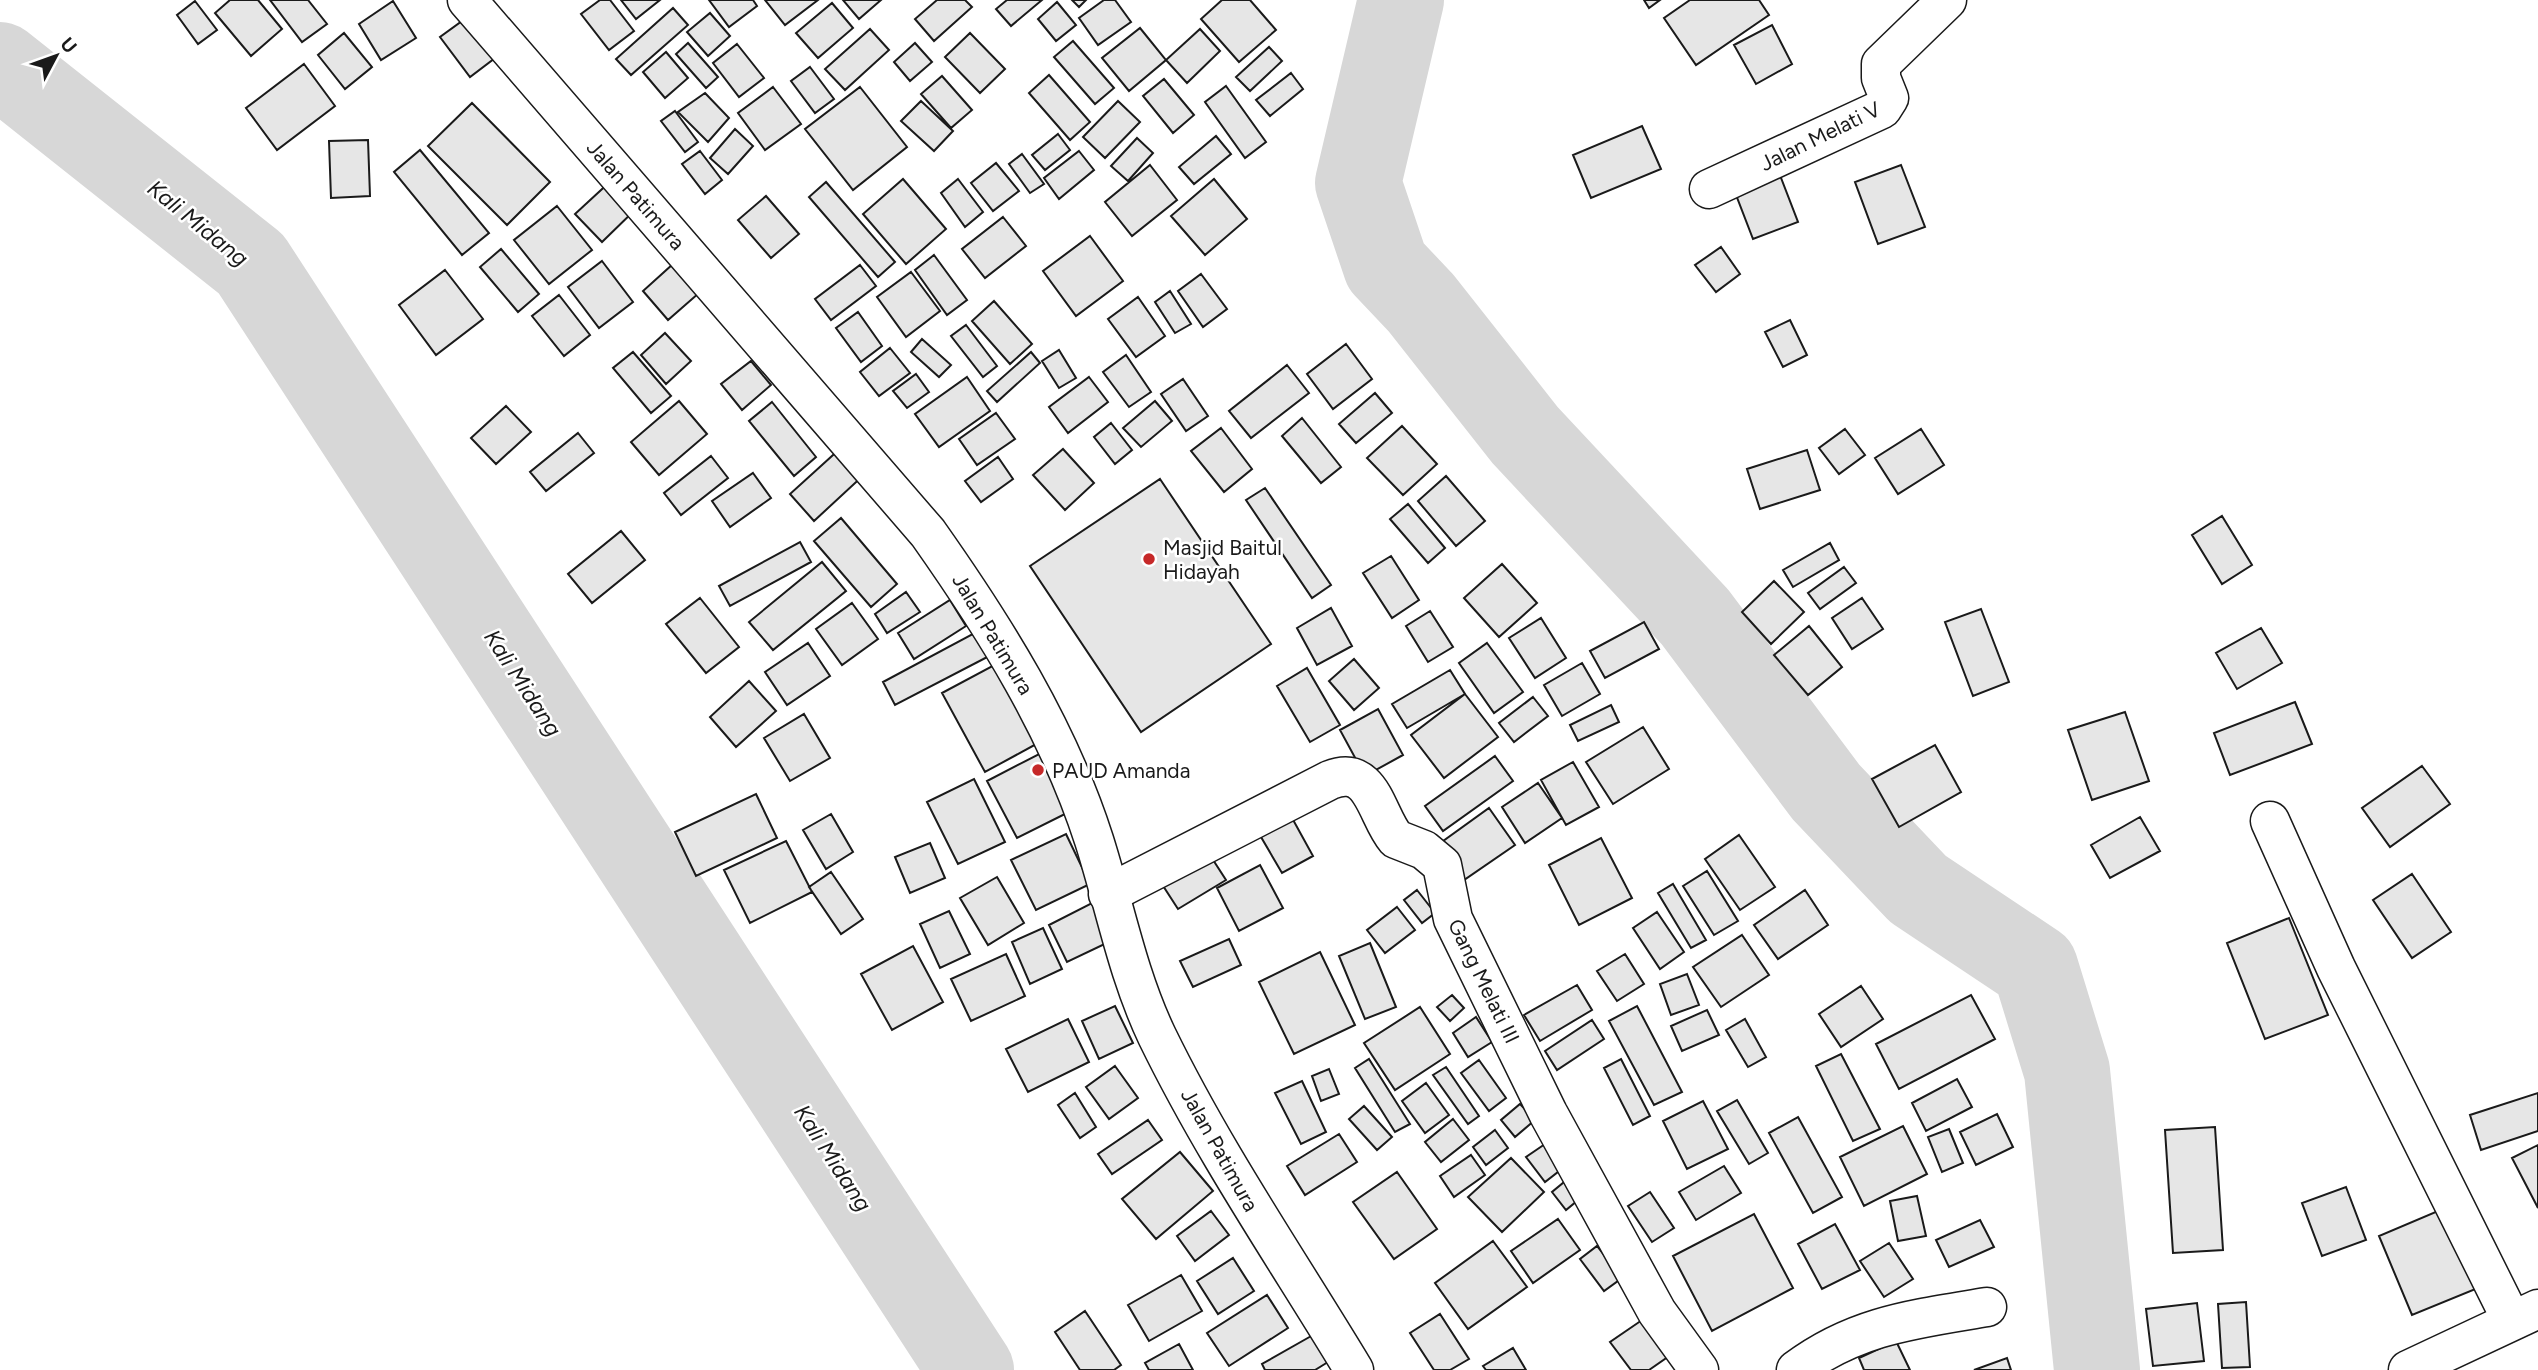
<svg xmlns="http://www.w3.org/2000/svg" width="2538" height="1370" viewBox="0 0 2538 1370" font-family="Figtree,sans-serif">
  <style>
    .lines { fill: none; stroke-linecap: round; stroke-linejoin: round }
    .river { stroke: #d7d7d7; stroke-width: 86 }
    .building { fill: #e6e6e6; stroke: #1a1a1a; stroke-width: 2 }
    .street-casing { stroke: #1a1a1a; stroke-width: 41 }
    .secondary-casing { stroke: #1a1a1a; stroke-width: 41 }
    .street { stroke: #fff; stroke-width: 38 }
    .secondary { stroke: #fff; stroke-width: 38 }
    .poi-dot { fill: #c62828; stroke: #fff; stroke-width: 2.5 }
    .labels { text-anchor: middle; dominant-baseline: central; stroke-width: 5; stroke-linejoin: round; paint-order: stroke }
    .street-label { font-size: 21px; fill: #1a1a1a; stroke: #fff }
    .poi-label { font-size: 21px; fill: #1a1a1a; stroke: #fff; text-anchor: start }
    .water-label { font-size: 23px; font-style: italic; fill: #1a1a1a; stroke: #fff }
  </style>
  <rect width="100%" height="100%" fill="#fff"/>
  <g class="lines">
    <!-- river -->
    <path class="river" d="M 1401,0 L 1358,183 L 1386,266 L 1421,303 L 1525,435 L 1695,617 L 1826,792 L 1918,889 L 2035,967 L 2067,1071 L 2097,1370
      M 0,65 L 251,264 L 971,1370"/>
  </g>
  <!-- building -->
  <path class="building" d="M 230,0 L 258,0 L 282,29 L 251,56 L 215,13 Z
    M 270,0 L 308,0 L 327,24 L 302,42 Z
    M 600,0 L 610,0 L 634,31 L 609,50 L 581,14 Z
    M 621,0 L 660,0 L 636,19 Z
    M 709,0 L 753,0 L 757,6 L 729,27 Z
    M 765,0 L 818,0 L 785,25 Z
    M 843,0 L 881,0 L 859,19 Z
    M 937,0 L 965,0 L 972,7 L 934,41 L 915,19 Z
    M 1007,0 L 1042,0 L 1011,26 L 996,9 Z
    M 1072,0 L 1086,0 L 1079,7 Z
    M 1104,0 L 1115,0 L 1131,22 L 1098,45 L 1079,18 Z
    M 1222,0 L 1250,0 L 1276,30 L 1239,62 L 1201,19 Z
    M 1644,0 L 1660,0 L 1649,8 Z
    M 1690,0 L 1759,0 L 1769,15 L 1696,65 L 1664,18 Z
    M 195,1 L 217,30 L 198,44 L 177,15 Z
    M 393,1 L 416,38 L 381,60 L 359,24 Z
    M 1057,2 L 1076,25 L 1056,41 L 1038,19 Z
    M 832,3 L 853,28 L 818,58 L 796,33 Z
    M 673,8 L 688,25 L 631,75 L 616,59 Z
    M 710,13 L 730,36 L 708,56 L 687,32 Z
    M 469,16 L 499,55 L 470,77 L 440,37 Z
    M 1772,25 L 1792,64 L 1756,84 L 1734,45 Z
    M 1140,28 L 1166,60 L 1129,91 L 1102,58 Z
    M 870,29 L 889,50 L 845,90 L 825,69 Z
    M 1200,29 L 1220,51 L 1187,83 L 1166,60 Z
    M 344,33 L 372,67 L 345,89 L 318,55 Z
    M 970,33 L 1005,69 L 980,93 L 945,57 Z
    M 1073,41 L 1114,88 L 1095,104 L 1054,57 Z
    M 688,43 L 718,77 L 706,88 L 676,54 Z
    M 915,43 L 932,62 L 910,81 L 894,62 Z
    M 737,44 L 764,78 L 739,97 L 713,63 Z
    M 1269,47 L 1282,61 L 1250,91 L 1236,77 Z
    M 666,52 L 688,78 L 665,98 L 643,72 Z
    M 304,64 L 335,106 L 277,150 L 246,108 Z
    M 810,67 L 834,99 L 815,113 L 791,81 Z
    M 1291,73 L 1303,89 L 1270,116 L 1256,100 Z
    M 1049,75 L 1090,122 L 1070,140 L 1029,93 Z
    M 942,76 L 972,110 L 951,128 L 921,94 Z
    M 1164,79 L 1194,115 L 1173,133 L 1143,96 Z
    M 1226,86 L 1266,142 L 1245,158 L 1205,102 Z
    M 773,87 L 801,124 L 765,150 L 738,113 Z
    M 860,87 L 907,147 L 853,190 L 805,129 Z
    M 705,93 L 729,118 L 708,142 L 678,112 Z
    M 921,101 L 953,131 L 934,151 L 901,121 Z
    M 1118,101 L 1140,122 L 1105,158 L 1083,137 Z
    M 472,103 L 550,182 L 507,225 L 428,146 Z
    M 675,111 L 698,142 L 685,152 L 661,121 Z
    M 1642,126 L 1661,169 L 1591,198 L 1573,155 Z
    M 735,129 L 753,146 L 728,174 L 710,158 Z
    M 1058,134 L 1070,150 L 1045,170 L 1032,155 Z
    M 1216,136 L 1231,154 L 1194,184 L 1179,167 Z
    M 1137,138 L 1153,153 L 1128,181 L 1111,166 Z
    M 368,140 L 370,196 L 331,198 L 329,141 Z
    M 420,150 L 489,233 L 462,255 L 394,172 Z
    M 700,151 L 722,180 L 705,194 L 682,164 Z
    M 1079,151 L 1094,170 L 1059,199 L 1044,178 Z
    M 1022,154 L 1044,184 L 1030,193 L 1009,164 Z
    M 996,163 L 1019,191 L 993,211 L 971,183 Z
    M 1150,165 L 1177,200 L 1132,236 L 1105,202 Z
    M 1901,165 L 1925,227 L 1878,244 L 1855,182 Z
    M 1778,170 L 1798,222 L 1753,239 L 1733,187 Z
    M 613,179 L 639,206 L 602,242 L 575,214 Z
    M 903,179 L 946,229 L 906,264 L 863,214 Z
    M 958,179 L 983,212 L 965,227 L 941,193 Z
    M 1214,179 L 1247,219 L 1205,255 L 1171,216 Z
    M 826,182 L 895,262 L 878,277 L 809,197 Z
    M 766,196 L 799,234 L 771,258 L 738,220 Z
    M 557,206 L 592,250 L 549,284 L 514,240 Z
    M 1003,217 L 1026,246 L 985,278 L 962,249 Z
    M 1090,236 L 1123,281 L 1076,316 L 1043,271 Z
    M 1721,247 L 1740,274 L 1716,292 L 1695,265 Z
    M 501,249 L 539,294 L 518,312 L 480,267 Z
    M 934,255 L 967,300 L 947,315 L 915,270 Z
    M 602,261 L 633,302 L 599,328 L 568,287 Z
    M 673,264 L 699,293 L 668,320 L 643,291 Z
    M 860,265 L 876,286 L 831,320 L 815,299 Z
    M 445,270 L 483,319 L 436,355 L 399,305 Z
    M 911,272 L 940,311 L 906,337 L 877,297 Z
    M 1201,274 L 1227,309 L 1203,327 L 1178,291 Z
    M 1170,291 L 1191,324 L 1175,333 L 1155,302 Z
    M 559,295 L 590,335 L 564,356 L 532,316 Z
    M 1138,297 L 1165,336 L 1136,357 L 1108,319 Z
    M 994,301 L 1032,344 L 1010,364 L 972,321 Z
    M 858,312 L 882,346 L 861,362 L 836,328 Z
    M 1790,320 L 1807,355 L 1783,367 L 1765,332 Z
    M 966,325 L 997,366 L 983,377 L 951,336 Z
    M 665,333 L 691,361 L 666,384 L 641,355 Z
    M 922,339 L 951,365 L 939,377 L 911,352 Z
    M 1346,344 L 1372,379 L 1333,409 L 1307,374 Z
    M 890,348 L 910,373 L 879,396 L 860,372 Z
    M 1059,350 L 1076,378 L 1059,388 L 1042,361 Z
    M 633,352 L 671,396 L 651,413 L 613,368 Z
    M 1031,352 L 1040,363 L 997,402 L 987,391 Z
    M 1126,355 L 1151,392 L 1129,407 L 1103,372 Z
    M 751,361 L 771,385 L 742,410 L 721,384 Z
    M 1287,365 L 1309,393 L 1251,438 L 1229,411 Z
    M 916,374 L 929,392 L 907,408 L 893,391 Z
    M 967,377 L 990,411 L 939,447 L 915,414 Z
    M 1089,377 L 1108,402 L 1068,433 L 1049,407 Z
    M 1183,379 L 1208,416 L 1186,431 L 1161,394 Z
    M 1375,393 L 1392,413 L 1356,443 L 1339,424 Z
    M 679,401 L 707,434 L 659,475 L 631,442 Z
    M 1155,401 L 1172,421 L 1141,447 L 1123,428 Z
    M 772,402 L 816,457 L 794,476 L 749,421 Z
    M 506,406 L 531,432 L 496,464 L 471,438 Z
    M 996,413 L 1015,439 L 977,465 L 959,439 Z
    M 1302,418 L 1341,467 L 1321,483 L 1282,436 Z
    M 1111,423 L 1132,450 L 1115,464 L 1094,437 Z
    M 1402,426 L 1437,464 L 1403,495 L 1367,458 Z
    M 1221,428 L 1252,469 L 1224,492 L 1191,451 Z
    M 1845,429 L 1865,455 L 1839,474 L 1819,448 Z
    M 1921,429 L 1944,465 L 1898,494 L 1875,458 Z
    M 578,433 L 594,453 L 546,491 L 530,472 Z
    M 843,446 L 867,472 L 814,521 L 790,494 Z
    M 1063,449 L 1094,483 L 1065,510 L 1033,475 Z
    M 1807,450 L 1820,490 L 1760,509 L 1747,469 Z
    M 711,456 L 728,478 L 681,515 L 664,493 Z
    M 998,457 L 1013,479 L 981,502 L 965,481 Z
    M 753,473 L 771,498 L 730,527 L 712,501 Z
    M 1446,476 L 1485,521 L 1456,546 L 1418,501 Z
    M 1160,479 L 1271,644 L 1141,732 L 1030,566 Z
    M 1265,488 L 1331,585 L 1312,598 L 1246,500 Z
    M 1408,504 L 1445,548 L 1428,563 L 1390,519 Z
    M 2222,516 L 2252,565 L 2222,584 L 2192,535 Z
    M 841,518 L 897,584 L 871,607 L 814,541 Z
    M 621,531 L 645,560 L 592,603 L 568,574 Z
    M 800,542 L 811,562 L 730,606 L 719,586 Z
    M 1830,543 L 1839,560 L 1793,587 L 1783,570 Z
    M 1391,556 L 1419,600 L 1392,618 L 1363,573 Z
    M 822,562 L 846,591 L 773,650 L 749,622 Z
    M 1502,564 L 1537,603 L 1499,637 L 1464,598 Z
    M 1844,567 L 1856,583 L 1820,609 L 1808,593 Z
    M 1774,581 L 1804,612 L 1771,644 L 1742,612 Z
    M 906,592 L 920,612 L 887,633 L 875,614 Z
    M 700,598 L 739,647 L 706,673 L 666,624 Z
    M 1862,598 L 1883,629 L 1852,649 L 1832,618 Z
    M 950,600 L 966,626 L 914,659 L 898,633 Z
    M 852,603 L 878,639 L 842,665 L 816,629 Z
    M 1331,608 L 1352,646 L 1317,665 L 1297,628 Z
    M 1981,609 L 2009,682 L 1973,696 L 1945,622 Z
    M 1430,611 L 1453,647 L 1428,662 L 1406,626 Z
    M 1541,618 L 1566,658 L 1535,678 L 1509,638 Z
    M 1644,622 L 1659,649 L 1605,678 L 1590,651 Z
    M 1809,626 L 1842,667 L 1808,695 L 1774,655 Z
    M 2261,628 L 2282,663 L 2237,689 L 2216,653 Z
    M 982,629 L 995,653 L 895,705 L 883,682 Z
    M 808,643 L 830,676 L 787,705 L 765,672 Z
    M 1487,643 L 1523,692 L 1494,713 L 1459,663 Z
    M 1354,659 L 1379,688 L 1354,710 L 1329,681 Z
    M 998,663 L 1040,742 L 985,772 L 942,693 Z
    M 1582,663 L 1600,694 L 1562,716 L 1544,685 Z
    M 1307,668 L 1340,725 L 1310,742 L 1277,686 Z
    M 1450,670 L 1465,694 L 1407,728 L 1392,704 Z
    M 749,681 L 776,711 L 736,747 L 710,717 Z
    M 1465,694 L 1498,737 L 1444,778 L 1411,735 Z
    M 1533,697 L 1548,716 L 1514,742 L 1499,723 Z
    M 2295,702 L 2312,744 L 2230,775 L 2214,733 Z
    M 1611,705 L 1619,722 L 1578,741 L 1570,725 Z
    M 1378,709 L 1403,755 L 1365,776 L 1340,730 Z
    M 2125,712 L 2149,781 L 2092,800 L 2068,730 Z
    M 804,714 L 830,758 L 790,781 L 764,738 Z
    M 1643,727 L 1669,769 L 1613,804 L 1586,762 Z
    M 1935,745 L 1961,792 L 1899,827 L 1872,779 Z
    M 1043,752 L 1073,810 L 1017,838 L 987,781 Z
    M 1495,756 L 1513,781 L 1443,831 L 1425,806 Z
    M 1573,762 L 1599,807 L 1566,825 L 1541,780 Z
    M 2422,766 L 2450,804 L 2390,847 L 2362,808 Z
    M 974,779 L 1005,842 L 958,864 L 927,802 Z
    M 1538,783 L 1562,818 L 1525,843 L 1502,807 Z
    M 756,794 L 777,838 L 696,876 L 675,832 Z
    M 1286,807 L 1313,856 L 1282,873 L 1254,825 Z
    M 1489,808 L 1515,845 L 1464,880 L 1439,844 Z
    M 831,814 L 853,852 L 826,869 L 803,830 Z
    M 2140,817 L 2160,851 L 2110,878 L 2091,845 Z
    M 1066,834 L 1090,884 L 1036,910 L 1011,860 Z
    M 1739,835 L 1775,887 L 1740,910 L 1705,859 Z
    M 1601,838 L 1632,898 L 1579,925 L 1549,865 Z
    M 786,841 L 812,892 L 750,923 L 724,870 Z
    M 930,843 L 945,878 L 910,893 L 895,857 Z
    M 1206,849 L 1226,880 L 1178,909 L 1158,878 Z
    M 1260,865 L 1283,908 L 1239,931 L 1217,888 Z
    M 1707,871 L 1738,921 L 1714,935 L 1683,886 Z
    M 831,872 L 863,919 L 841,934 L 809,887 Z
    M 2412,874 L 2451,932 L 2412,958 L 2373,900 Z
    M 997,877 L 1024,923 L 988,945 L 960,898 Z
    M 1673,884 L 1706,940 L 1691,948 L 1658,893 Z
    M 1417,890 L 1435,913 L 1422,923 L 1404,900 Z
    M 1805,890 L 1828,925 L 1778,959 L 1754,925 Z
    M 1092,903 L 1111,941 L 1067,962 L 1049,925 Z
    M 1397,907 L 1415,930 L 1385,953 L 1367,930 Z
    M 949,911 L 970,954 L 940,968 L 920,924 Z
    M 1657,912 L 1684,952 L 1660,969 L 1633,928 Z
    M 2289,918 L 2328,1015 L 2265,1039 L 2227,943 Z
    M 1043,928 L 1062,969 L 1030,984 L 1012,942 Z
    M 1742,935 L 1769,975 L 1721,1007 L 1693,967 Z
    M 1229,939 L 1241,965 L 1193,987 L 1180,961 Z
    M 1370,943 L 1396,1007 L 1365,1019 L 1339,956 Z
    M 913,946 L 943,1002 L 892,1030 L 861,974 Z
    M 1320,952 L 1355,1025 L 1294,1054 L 1259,982 Z
    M 1006,954 L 1025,996 L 971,1021 L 951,979 Z
    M 1625,954 L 1644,984 L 1617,1001 L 1597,971 Z
    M 1687,974 L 1699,1005 L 1671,1015 L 1660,984 Z
    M 1577,985 L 1592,1010 L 1540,1041 L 1524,1015 Z
    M 1861,986 L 1883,1019 L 1841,1047 L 1819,1014 Z
    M 1452,995 L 1464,1008 L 1450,1021 L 1437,1007 Z
    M 1971,995 L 1995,1039 L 1899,1089 L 1876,1044 Z
    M 1115,1006 L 1133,1043 L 1099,1059 L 1082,1021 Z
    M 1637,1006 L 1682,1092 L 1654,1105 L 1609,1021 Z
    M 1420,1007 L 1450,1054 L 1395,1090 L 1364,1043 Z
    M 1707,1010 L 1719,1035 L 1682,1051 L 1671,1026 Z
    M 1476,1017 L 1492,1042 L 1468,1057 L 1453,1033 Z
    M 1068,1019 L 1089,1062 L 1028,1092 L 1006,1049 Z
    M 1745,1019 L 1766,1057 L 1748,1067 L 1726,1030 Z
    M 1592,1020 L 1604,1039 L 1557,1070 L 1545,1051 Z
    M 1841,1054 L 1880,1129 L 1853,1141 L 1816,1066 Z
    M 1369,1059 L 1410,1124 L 1395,1132 L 1355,1068 Z
    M 1621,1059 L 1650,1116 L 1633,1125 L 1604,1068 Z
    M 1479,1060 L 1506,1098 L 1489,1111 L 1461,1073 Z
    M 1115,1066 L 1138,1098 L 1109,1119 L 1086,1087 Z
    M 1446,1067 L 1479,1116 L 1468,1124 L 1433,1075 Z
    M 1329,1069 L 1339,1094 L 1321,1101 L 1312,1076 Z
    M 1957,1079 L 1972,1107 L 1926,1131 L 1912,1103 Z
    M 1302,1081 L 1326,1132 L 1301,1144 L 1275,1093 Z
    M 1426,1083 L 1449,1115 L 1425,1133 L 1402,1101 Z
    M 1075,1093 L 1096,1127 L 1080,1138 L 1058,1105 Z
    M 2538,1093 L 2538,1131 L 2481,1150 L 2470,1115 Z
    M 1737,1100 L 1768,1153 L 1749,1164 L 1717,1111 Z
    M 1703,1101 L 1728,1149 L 1687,1169 L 1663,1121 Z
    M 1520,1104 L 1535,1120 L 1515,1137 L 1501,1120 Z
    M 1364,1106 L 1392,1137 L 1377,1150 L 1349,1119 Z
    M 1997,1114 L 2013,1147 L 1976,1165 L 1960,1132 Z
    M 1798,1117 L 1842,1197 L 1813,1213 L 1769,1133 Z
    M 1453,1119 L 1469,1140 L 1441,1162 L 1425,1142 Z
    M 1148,1120 L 1162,1140 L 1112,1174 L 1098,1154 Z
    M 1903,1126 L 1927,1174 L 1864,1206 L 1840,1157 Z
    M 2215,1127 L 2223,1250 L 2173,1253 L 2165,1130 Z
    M 1949,1129 L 1963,1163 L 1942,1172 L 1928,1137 Z
    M 1495,1130 L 1508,1148 L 1486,1165 L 1473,1147 Z
    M 1339,1134 L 1357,1162 L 1305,1195 L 1287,1166 Z
    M 1545,1144 L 1563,1168 L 1545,1182 L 1526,1157 Z
    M 2538,1145 L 2538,1208 L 2512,1158 Z
    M 1180,1152 L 1213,1191 L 1156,1239 L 1122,1199 Z
    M 1471,1155 L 1485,1175 L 1454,1197 L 1440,1176 Z
    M 1511,1158 L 1544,1192 L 1502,1232 L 1468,1197 Z
    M 1724,1166 L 1741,1193 L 1696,1220 L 1679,1192 Z
    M 1397,1172 L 1437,1229 L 1394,1259 L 1353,1202 Z
    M 1569,1178 L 1583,1196 L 1566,1210 L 1552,1192 Z
    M 2346,1187 L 2366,1240 L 2322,1256 L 2302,1203 Z
    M 1650,1192 L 1674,1228 L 1652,1242 L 1628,1206 Z
    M 1917,1196 L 1926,1236 L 1898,1241 L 1890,1201 Z
    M 2445,1208 L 2478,1288 L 2412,1315 L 2379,1236 Z
    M 1211,1211 L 1229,1235 L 1195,1261 L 1177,1236 Z
    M 1754,1214 L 1793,1288 L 1712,1331 L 1673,1256 Z
    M 1558,1219 L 1580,1250 L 1533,1283 L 1511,1251 Z
    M 1980,1220 L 1994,1247 L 1949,1267 L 1936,1240 Z
    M 1835,1224 L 1860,1270 L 1822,1289 L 1798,1244 Z
    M 1493,1241 L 1527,1287 L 1468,1329 L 1435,1283 Z
    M 1889,1243 L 1913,1279 L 1884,1297 L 1860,1261 Z
    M 1597,1246 L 1622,1278 L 1604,1291 L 1580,1259 Z
    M 1233,1258 L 1254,1291 L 1218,1314 L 1197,1281 Z
    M 1181,1275 L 1202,1311 L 1149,1341 L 1128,1305 Z
    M 1267,1295 L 1288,1328 L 1229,1366 L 1207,1333 Z
    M 2246,1302 L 2250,1367 L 2222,1368 L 2218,1304 Z
    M 2197,1303 L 2204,1361 L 2153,1366 L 2146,1309 Z
    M 1085,1311 L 1121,1365 L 1114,1370 L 1080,1370 L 1055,1332 Z
    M 1440,1314 L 1469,1359 L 1450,1370 L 1434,1370 L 1410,1333 Z
    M 1645,1318 L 1672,1354 L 1649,1370 L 1631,1370 L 1610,1342 Z
    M 1313,1335 L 1328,1362 L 1315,1370 L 1265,1370 L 1262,1364 Z
    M 1896,1341 L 1910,1370 L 1864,1370 L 1859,1358 Z
    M 1179,1344 L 1193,1370 L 1149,1370 L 1145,1363 Z
    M 1513,1348 L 1526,1370 L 1486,1370 L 1483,1366 Z
    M 2007,1358 L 2011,1370 L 1974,1370 Z"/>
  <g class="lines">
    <!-- street casing -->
    <g class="street-casing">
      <path id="street" d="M 1709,189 L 1882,109 L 1889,98 L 1881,78 L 1881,64 L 1947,0
        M 2270,821 L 2336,968 L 2511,1319
        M 1108,894 L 1330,780 C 1373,763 1376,816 1396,839 L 1424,850 L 1442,865 L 1453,919 L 1548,1113 L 1657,1312 L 1699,1370
        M 1796,1370 C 1856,1325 1915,1319 1987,1307
        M 2408,1370 L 2538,1309"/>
    </g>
    <!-- secondary casing -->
    <g class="secondary-casing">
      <path id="secondary" d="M 467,0 L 928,533 C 995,628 1058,728 1094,840 C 1115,906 1127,973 1157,1036 C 1214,1153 1287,1259 1354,1370"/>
    </g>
    <!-- street -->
    <use href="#street" class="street"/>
    <!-- secondary -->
    <use href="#secondary" class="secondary"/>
  </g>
  <!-- markers -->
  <g class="poi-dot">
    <circle cx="1149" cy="559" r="7"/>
    <circle cx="1038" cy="770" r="7"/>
  </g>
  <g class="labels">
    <!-- street labels -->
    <g class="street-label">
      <text transform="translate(1820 136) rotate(-26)">Jalan Melati V</text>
      <text transform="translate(636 195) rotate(49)">Jalan Patimura</text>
      <text transform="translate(993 634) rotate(59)">Jalan Patimura</text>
      <text transform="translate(1484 981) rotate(64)">Gang Melati III</text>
      <text transform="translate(1220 1150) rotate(61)">Jalan Patimura</text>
    </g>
    <!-- poi labels -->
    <g class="poi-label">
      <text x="1163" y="547">Masjid Baitul<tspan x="1163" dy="24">Hidayah</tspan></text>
      <text x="1052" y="770">PAUD Amanda</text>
    </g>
    <!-- water labels -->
    <g class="water-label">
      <text transform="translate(198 223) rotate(39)">Kali Midang</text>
      <text transform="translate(523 683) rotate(57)">Kali Midang</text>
      <text transform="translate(833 1158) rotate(57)">Kali Midang</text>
    </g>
  </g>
  <!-- north arrow -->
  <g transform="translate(56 56) rotate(49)" stroke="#ffffff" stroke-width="5" paint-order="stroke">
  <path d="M0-5L12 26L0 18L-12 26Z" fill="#1a1a1a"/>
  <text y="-10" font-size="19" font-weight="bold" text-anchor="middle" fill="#1a1a1a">U</text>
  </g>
</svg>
